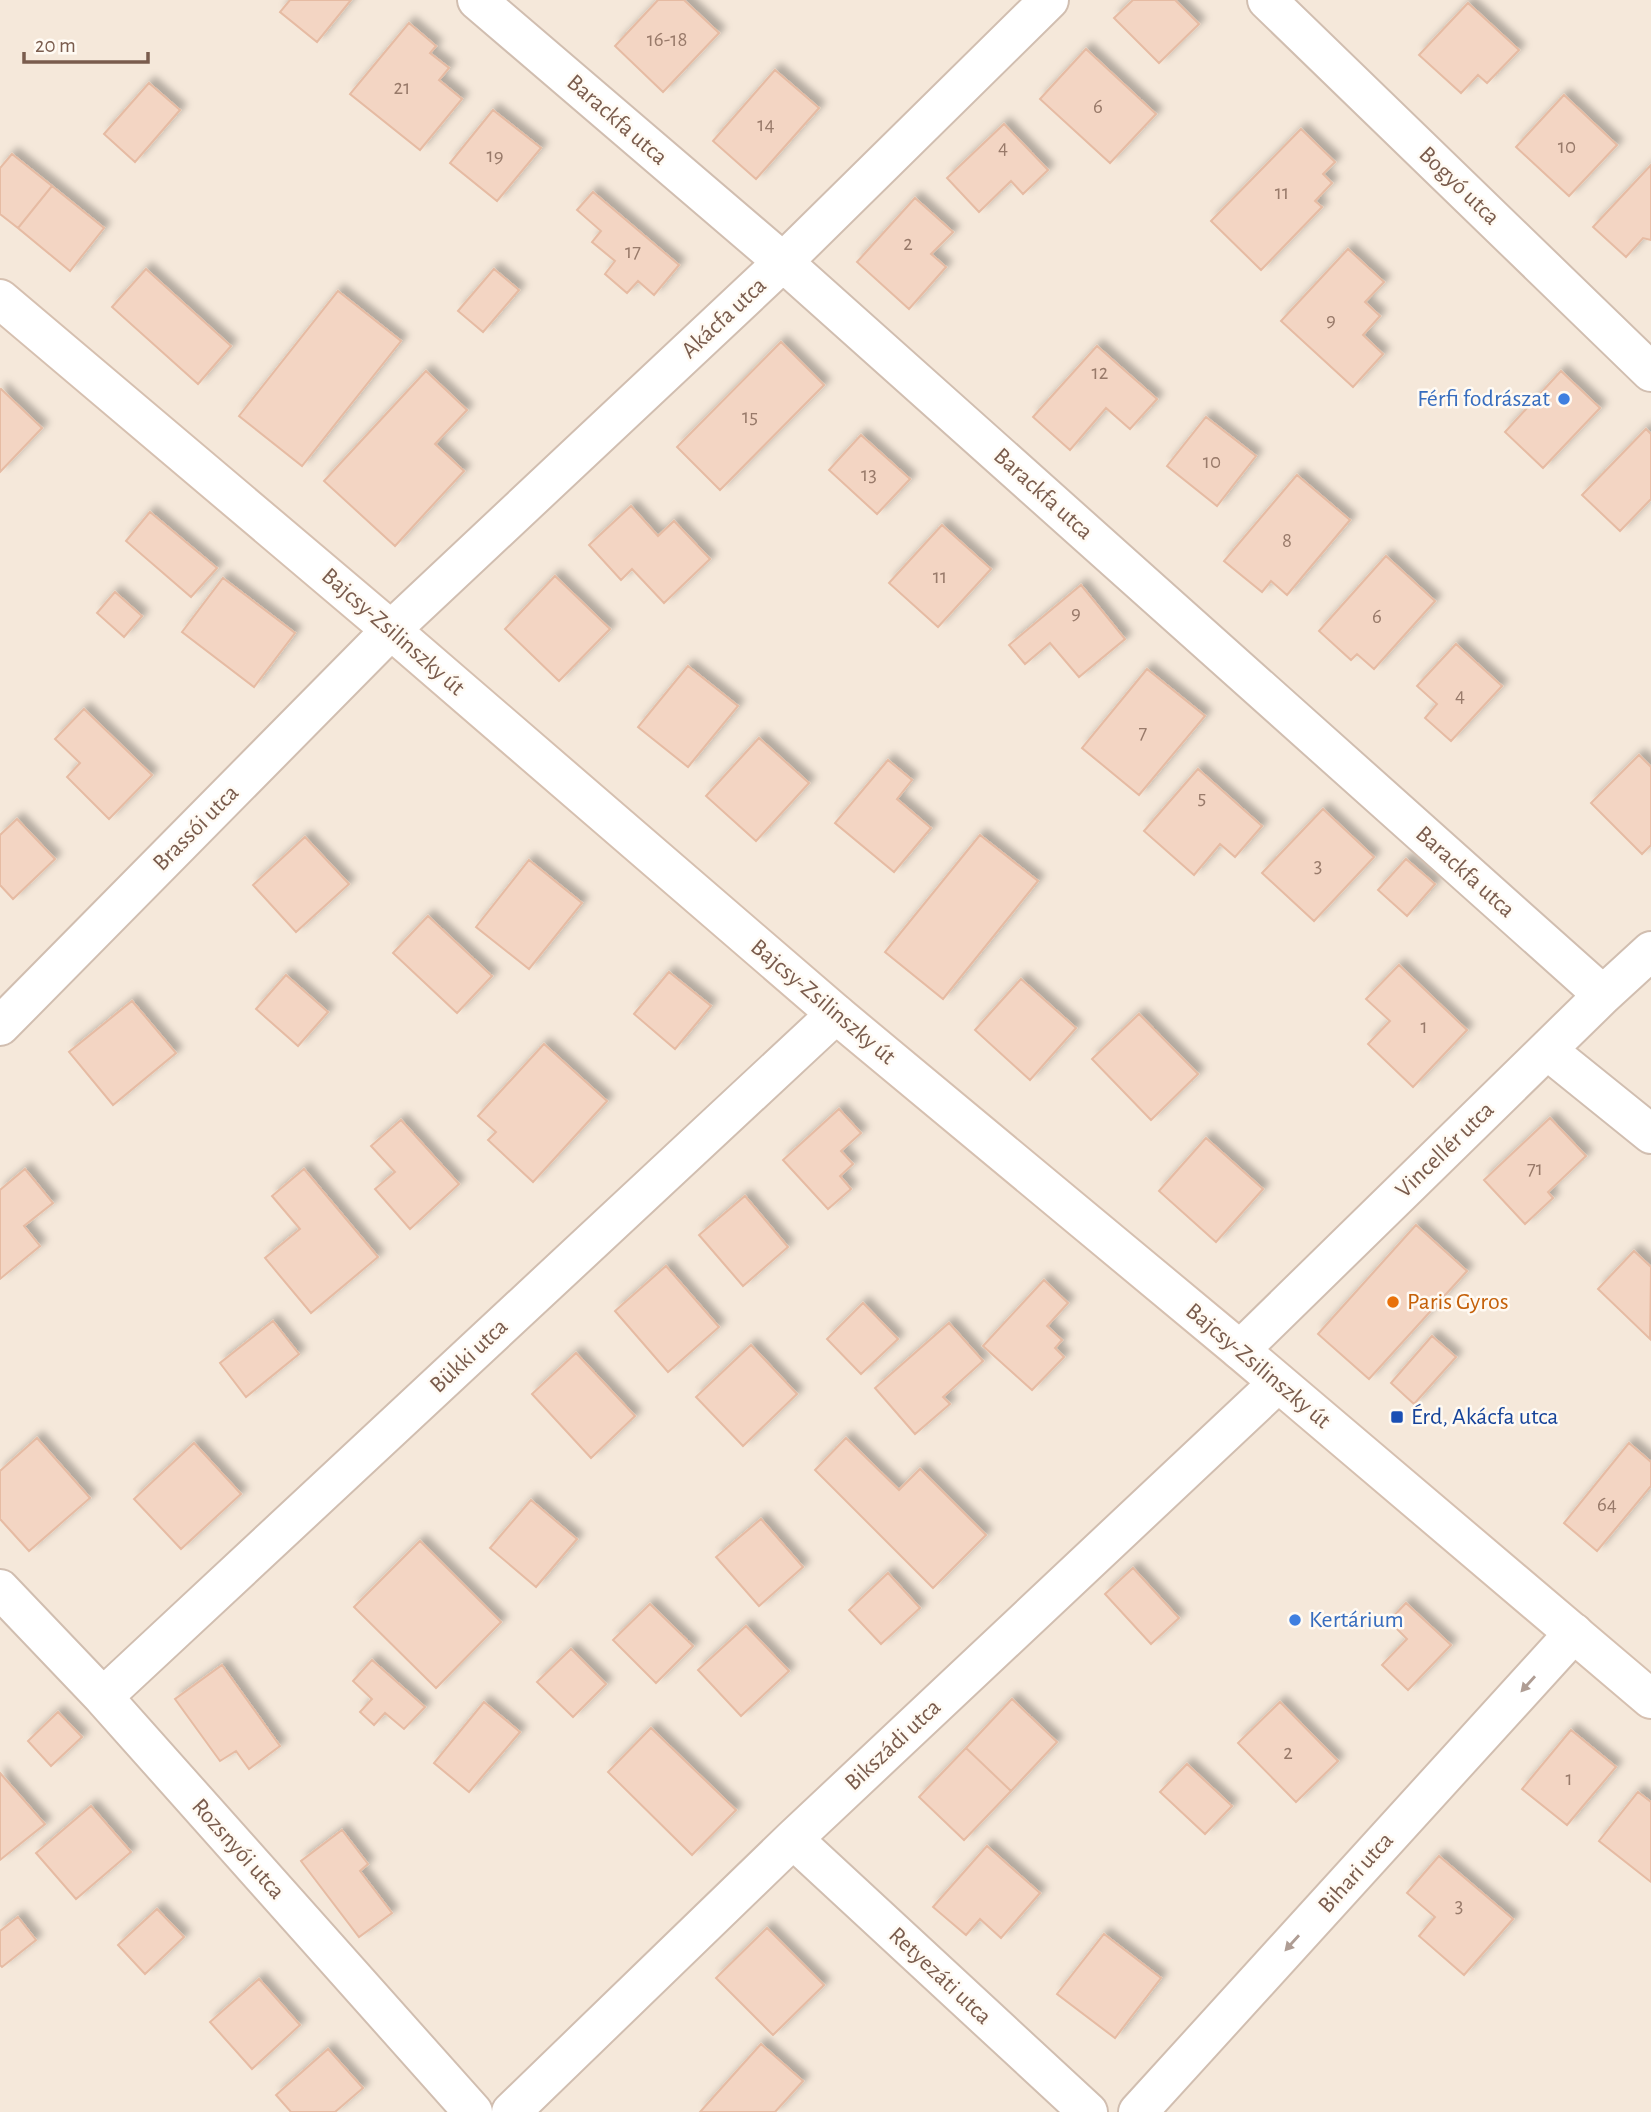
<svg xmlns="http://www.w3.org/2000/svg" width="1651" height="2112" viewBox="0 0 1651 2112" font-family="'Alegreya Sans',sans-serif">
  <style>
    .residential { fill: #f5e8da }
    .building { fill: #f3d5c3; stroke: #e6bba3; stroke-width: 2; filter: url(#shadow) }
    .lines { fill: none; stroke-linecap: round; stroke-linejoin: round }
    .minor-casing { stroke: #d1beb0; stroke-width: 42 }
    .secondary-casing { stroke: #d6c0b0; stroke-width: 42 }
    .minor { stroke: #fff; stroke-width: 38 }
    .secondary { stroke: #fff; stroke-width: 38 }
    .oneway { fill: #af9d94 }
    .shop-dot { fill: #3f7fe0; stroke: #fffaf3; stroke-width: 2.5 }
    .food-dot { fill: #e8710a; stroke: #fffaf3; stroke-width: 2.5 }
    .transit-dot { fill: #1a4fb4; stroke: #fffaf3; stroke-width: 2.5 }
    .labels { text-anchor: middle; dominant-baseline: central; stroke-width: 5; stroke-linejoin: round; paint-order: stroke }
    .number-label { font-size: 21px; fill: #987a6a }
    .street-label { font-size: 24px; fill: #7a5c4d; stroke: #fffaf3 }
    .shop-label { font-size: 24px; fill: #366cbe; stroke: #fffaf3; text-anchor: end }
    .food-label { font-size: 24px; fill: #c56008; stroke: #fffaf3; text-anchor: start }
    .transit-label { font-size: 24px; fill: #164399; stroke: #fffaf3; text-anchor: start }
  </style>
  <defs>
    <filter id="shadow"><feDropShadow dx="6" dy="-6" stdDeviation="3.5" flood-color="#0004"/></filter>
  </defs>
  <rect width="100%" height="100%" fill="#fdf6ec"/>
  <!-- residential -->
  <path class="residential" d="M 0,0 L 1651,0 L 1651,2112 L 0,2112 Z"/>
  <!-- building -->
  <path class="building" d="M 290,0 L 351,0 L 317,42 L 280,12 Z
    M 658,0 L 684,0 L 719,33 L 663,92 L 615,46 Z
    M 1133,0 L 1175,0 L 1199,24 L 1159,63 L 1114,18 Z
    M 1468,3 L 1519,50 L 1487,83 L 1478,75 L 1461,93 L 1419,55 Z
    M 409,23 L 436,46 L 430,53 L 449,68 L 439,80 L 462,99 L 420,150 L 350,94 Z
    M 1086,49 L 1156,114 L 1110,163 L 1040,99 Z
    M 775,70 L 819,108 L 756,179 L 713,141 Z
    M 149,83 L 180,110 L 135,162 L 104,134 Z
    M 1564,95 L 1617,145 L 1569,196 L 1516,147 Z
    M 493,110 L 541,148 L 497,201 L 450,163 Z
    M 1004,124 L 1048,170 L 1023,194 L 1011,181 L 979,212 L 947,178 Z
    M 1301,129 L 1335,162 L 1323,174 L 1332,183 L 1315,201 L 1322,207 L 1261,270 L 1211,221 Z
    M 12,154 L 52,186 L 18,228 L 0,214 L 0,168 Z
    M 1651,165 L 1651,240 L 1643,238 L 1626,257 L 1593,227 Z
    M 52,186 L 104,228 L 70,271 L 18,228 Z
    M 593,192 L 679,265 L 654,295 L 638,281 L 627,293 L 605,274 L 615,261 L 592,242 L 601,231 L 577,210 Z
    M 915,198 L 953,232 L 931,254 L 946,267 L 909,309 L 857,262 Z
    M 1348,249 L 1384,282 L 1365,302 L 1380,316 L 1363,335 L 1383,354 L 1353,387 L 1281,321 Z
    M 146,269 L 231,346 L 198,384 L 112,307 Z
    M 494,269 L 519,290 L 483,332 L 458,311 Z
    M 338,291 L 401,341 L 302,466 L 239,416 Z
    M 781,342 L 824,385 L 720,490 L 677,447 Z
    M 1097,346 L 1157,399 L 1130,429 L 1106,408 L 1070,450 L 1033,417 Z
    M 426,371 L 467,410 L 435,444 L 464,471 L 395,546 L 324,481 Z
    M 1561,371 L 1600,408 L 1543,468 L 1505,432 Z
    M 1,389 L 42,428 L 0,472 L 0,390 Z
    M 1206,417 L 1256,456 L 1217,506 L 1167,466 Z
    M 1646,429 L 1651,434 L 1651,499 L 1620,531 L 1582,495 Z
    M 861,435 L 910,479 L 877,514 L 829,470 Z
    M 1297,475 L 1350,520 L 1287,595 L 1271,581 L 1262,592 L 1224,561 Z
    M 631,506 L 658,536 L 674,521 L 710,559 L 664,603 L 632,569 L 621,580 L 589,545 Z
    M 150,512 L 217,568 L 191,597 L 126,541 Z
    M 942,525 L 991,569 L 938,627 L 889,583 Z
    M 1386,556 L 1435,601 L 1374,669 L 1357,654 L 1351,660 L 1319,631 Z
    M 555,576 L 610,629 L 559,681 L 505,629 Z
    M 223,578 L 295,633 L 254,687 L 182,632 Z
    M 1081,585 L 1125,639 L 1079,677 L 1050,643 L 1025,664 L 1009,645 Z
    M 115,592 L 142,616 L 124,637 L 97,613 Z
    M 1456,644 L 1502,686 L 1451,741 L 1425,718 L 1437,704 L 1417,686 Z
    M 688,666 L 738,706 L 688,767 L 638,727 Z
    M 1147,669 L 1205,716 L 1139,795 L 1082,748 Z
    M 84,709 L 152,775 L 109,819 L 67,777 L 80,763 L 55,739 Z
    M 759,738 L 809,783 L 756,841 L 706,796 Z
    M 1639,755 L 1651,767 L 1651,845 L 1642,854 L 1591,803 Z
    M 888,760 L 912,780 L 897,799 L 931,828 L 894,872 L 835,823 Z
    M 1198,769 L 1262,826 L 1235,857 L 1220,844 L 1194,875 L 1144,831 Z
    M 1323,809 L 1374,857 L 1314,921 L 1262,873 Z
    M 17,819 L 55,859 L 13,899 L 0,885 L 0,835 Z
    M 980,835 L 1038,881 L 943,999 L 885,952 Z
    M 305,837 L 349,884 L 296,932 L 253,885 Z
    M 1406,859 L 1435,884 L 1407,916 L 1378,890 Z
    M 529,860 L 582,903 L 529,969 L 476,927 Z
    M 428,916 L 492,976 L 457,1013 L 393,953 Z
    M 1399,965 L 1467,1030 L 1413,1087 L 1368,1044 L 1390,1021 L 1366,999 Z
    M 669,972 L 711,1006 L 675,1049 L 634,1014 Z
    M 286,975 L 328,1012 L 298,1046 L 256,1009 Z
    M 1021,979 L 1076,1028 L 1030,1080 L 975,1030 Z
    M 132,1001 L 176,1053 L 113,1105 L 69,1052 Z
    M 1139,1014 L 1198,1074 L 1151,1120 L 1092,1059 Z
    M 544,1044 L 607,1101 L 533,1182 L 488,1140 L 496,1132 L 478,1116 Z
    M 839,1109 L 861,1133 L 841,1151 L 853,1164 L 840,1176 L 851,1189 L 828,1209 L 783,1160 Z
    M 1550,1118 L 1586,1156 L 1548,1192 L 1553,1198 L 1525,1224 L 1484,1180 Z
    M 401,1120 L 459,1184 L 410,1229 L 375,1189 L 395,1172 L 371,1146 Z
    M 1206,1138 L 1263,1189 L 1216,1242 L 1159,1191 Z
    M 25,1169 L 53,1203 L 24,1226 L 40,1246 L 0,1279 L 0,1190 Z
    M 304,1169 L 378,1257 L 311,1313 L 265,1258 L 300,1229 L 272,1196 Z
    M 745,1196 L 788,1247 L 743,1286 L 699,1235 Z
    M 1416,1225 L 1467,1271 L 1369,1379 L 1318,1334 Z
    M 1634,1251 L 1651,1267 L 1650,1339 L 1598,1289 Z
    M 666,1266 L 719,1327 L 668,1372 L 615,1311 Z
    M 1044,1280 L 1068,1303 L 1047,1326 L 1062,1340 L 1055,1348 L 1064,1357 L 1032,1390 L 983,1346 Z
    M 863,1303 L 898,1339 L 861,1374 L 827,1339 Z
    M 273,1321 L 299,1354 L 246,1397 L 220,1363 Z
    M 949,1323 L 983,1361 L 943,1397 L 950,1404 L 915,1434 L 875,1388 Z
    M 1432,1336 L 1456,1357 L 1414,1404 L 1391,1383 Z
    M 751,1345 L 797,1394 L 743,1446 L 696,1397 Z
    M 576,1353 L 635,1416 L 591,1458 L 532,1394 Z
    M 37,1438 L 90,1498 L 29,1551 L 0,1519 L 0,1471 Z
    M 846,1438 L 899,1490 L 920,1469 L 986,1535 L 933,1588 L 815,1470 Z
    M 194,1443 L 241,1494 L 181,1549 L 134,1499 Z
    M 1629,1443 L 1651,1462 L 1651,1486 L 1597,1551 L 1564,1523 Z
    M 531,1500 L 577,1539 L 536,1587 L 490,1548 Z
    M 761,1519 L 803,1567 L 759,1606 L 716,1557 Z
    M 420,1541 L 501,1622 L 436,1688 L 354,1607 Z
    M 1133,1568 L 1179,1618 L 1151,1644 L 1105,1594 Z
    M 888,1573 L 920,1608 L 881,1644 L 849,1610 Z
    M 1406,1603 L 1451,1645 L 1408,1690 L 1382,1665 L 1407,1639 L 1389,1621 Z
    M 650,1604 L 693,1646 L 656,1683 L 613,1640 Z
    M 746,1626 L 789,1671 L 741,1716 L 698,1670 Z
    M 571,1649 L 606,1684 L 573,1717 L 537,1682 Z
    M 372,1660 L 425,1707 L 404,1729 L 385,1713 L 374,1725 L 360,1712 L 372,1699 L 353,1681 Z
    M 222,1665 L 280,1746 L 249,1769 L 236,1751 L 220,1761 L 175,1699 Z
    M 1012,1699 L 1057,1742 L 1011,1791 L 966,1748 Z
    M 484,1702 L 520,1732 L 469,1792 L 434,1763 Z
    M 1280,1702 L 1338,1761 L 1296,1802 L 1238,1743 Z
    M 58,1712 L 82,1737 L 51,1766 L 28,1741 Z
    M 651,1728 L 736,1810 L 692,1855 L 608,1772 Z
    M 1571,1730 L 1616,1767 L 1567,1825 L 1522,1789 Z
    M 966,1748 L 1011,1791 L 964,1840 L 919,1797 Z
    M 1187,1764 L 1232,1806 L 1205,1834 L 1160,1792 Z
    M 0,1773 L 45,1824 L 0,1860 Z
    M 1638,1792 L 1651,1802 L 1651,1882 L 1599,1841 Z
    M 91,1806 L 131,1852 L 76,1899 L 36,1853 Z
    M 342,1830 L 368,1864 L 360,1871 L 392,1913 L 359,1937 L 301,1861 Z
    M 987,1846 L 1040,1893 L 1001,1938 L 980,1919 L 966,1935 L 933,1907 Z
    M 1439,1856 L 1513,1919 L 1464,1975 L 1419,1936 L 1435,1917 L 1407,1893 Z
    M 157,1909 L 184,1937 L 145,1974 L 118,1945 Z
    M 18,1917 L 36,1940 L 2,1967 L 0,1965 L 0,1931 Z
    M 767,1928 L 824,1985 L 773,2035 L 716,1978 Z
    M 1104,1934 L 1161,1978 L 1115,2038 L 1057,1994 Z
    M 259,1979 L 300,2025 L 252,2069 L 210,2022 Z
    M 761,2044 L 803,2081 L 775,2112 L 700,2112 Z
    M 328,2049 L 363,2088 L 335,2112 L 291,2112 L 276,2095 Z"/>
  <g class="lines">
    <!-- minor casing -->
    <g class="minor-casing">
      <path id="minor" d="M 477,0 L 783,262 L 1603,995
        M 1267,0 L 1651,372
        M 0,1026 L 391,630 L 783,262 L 1049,0
        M 1547,1050 L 1651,1134
        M 1240,1350 L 1603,995 L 1651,951
        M 0,1589 L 103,1697 L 473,2112
        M 103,1697 L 836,1014
        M 793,1839 L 1088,2112
        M 511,2112 L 793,1839 L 1278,1383
        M 1138,2112 L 1574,1633"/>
    </g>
    <!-- secondary casing -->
    <g class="secondary-casing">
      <path id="secondary" d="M 0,299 L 391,630 L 836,1014 L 1240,1350 L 1651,1699"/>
    </g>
    <!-- minor -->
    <use href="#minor" class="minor"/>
    <!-- secondary -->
    <use href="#secondary" class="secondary"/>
  </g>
  <!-- one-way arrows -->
  <defs><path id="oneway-solid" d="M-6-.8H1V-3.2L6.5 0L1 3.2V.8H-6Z" transform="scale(1.75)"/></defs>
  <g class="oneway">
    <use href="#oneway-solid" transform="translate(1528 1684) rotate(132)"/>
    <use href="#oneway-solid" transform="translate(1292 1943) rotate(132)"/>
  </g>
  <!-- markers -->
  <g class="shop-dot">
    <circle cx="1564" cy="399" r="7"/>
    <circle cx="1295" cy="1620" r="7"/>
  </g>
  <circle class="food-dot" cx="1393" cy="1302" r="7"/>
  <rect class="transit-dot" x="1390" y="1410" width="14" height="14" rx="3.5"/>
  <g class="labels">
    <!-- number labels -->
    <g class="number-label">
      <text x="667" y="39">16-18</text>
      <text x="402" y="87">21</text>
      <text x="1098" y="106">6</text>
      <text x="766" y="124">14</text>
      <text x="1567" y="146">10</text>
      <text x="1003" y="147">4</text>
      <text x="495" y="155">19</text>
      <text x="1282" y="192">11</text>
      <text x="908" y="243">2</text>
      <text x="633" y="251">17</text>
      <text x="1331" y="319">9</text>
      <text x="1100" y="372">12</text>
      <text x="750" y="416">15</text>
      <text x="1212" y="461">10</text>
      <text x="869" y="474">13</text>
      <text x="1287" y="540">8</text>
      <text x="940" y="576">11</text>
      <text x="1076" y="612">9</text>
      <text x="1377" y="616">6</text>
      <text x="1460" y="695">4</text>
      <text x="1143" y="732">7</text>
      <text x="1202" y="797">5</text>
      <text x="1318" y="865">3</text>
      <text x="1424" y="1026">1</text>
      <text x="1535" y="1168">71</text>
      <text x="1607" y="1504">64</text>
      <text x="1288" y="1752">2</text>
      <text x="1569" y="1778">1</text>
      <text x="1459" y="1905">3</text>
    </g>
    <!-- street labels -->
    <g class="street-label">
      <text transform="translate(617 120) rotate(41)">Barackfa utca</text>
      <text transform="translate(1459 186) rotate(44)">Bogyó utca</text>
      <text transform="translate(724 318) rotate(-43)">Akácfa utca</text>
      <text transform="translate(1043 494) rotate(42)">Barackfa utca</text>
      <text transform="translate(393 632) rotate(41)">Bajcsy-Zsilinszky út</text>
      <text transform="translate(196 828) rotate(-45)">Brassói utca</text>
      <text transform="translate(1465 872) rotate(42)">Barackfa utca</text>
      <text transform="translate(823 1002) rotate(40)">Bajcsy-Zsilinszky út</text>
      <text transform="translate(1445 1150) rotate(-44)">Vincellér utca</text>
      <text transform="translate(469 1356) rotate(-43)">Bükki utca</text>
      <text transform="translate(1258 1366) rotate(40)">Bajcsy-Zsilinszky út</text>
      <text transform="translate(893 1745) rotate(-43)">Bikszádi utca</text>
      <text transform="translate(238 1849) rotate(48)">Rozsnyói utca</text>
      <text transform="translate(1356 1873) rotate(-48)">Bihari utca</text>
      <text transform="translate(940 1976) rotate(43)">Retyezáti utca</text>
    </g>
    <!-- shop labels -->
    <g class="shop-label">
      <text x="1550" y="399">Férfi fodrászat</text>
      <text x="1309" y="1620" text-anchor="start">Kertárium</text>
    </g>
    <!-- food labels -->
    <g class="food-label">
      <text x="1407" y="1302">Paris Gyros</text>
    </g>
    <!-- transit labels -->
    <g class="transit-label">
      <text x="1411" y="1417">Érd, Akácfa utca</text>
    </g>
  </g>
  <!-- scale -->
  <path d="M24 52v10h124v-10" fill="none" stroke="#7a5c4d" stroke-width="3.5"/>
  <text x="35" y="52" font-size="21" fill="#7a5c4d" stroke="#fffaf3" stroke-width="5" paint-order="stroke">20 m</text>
</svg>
